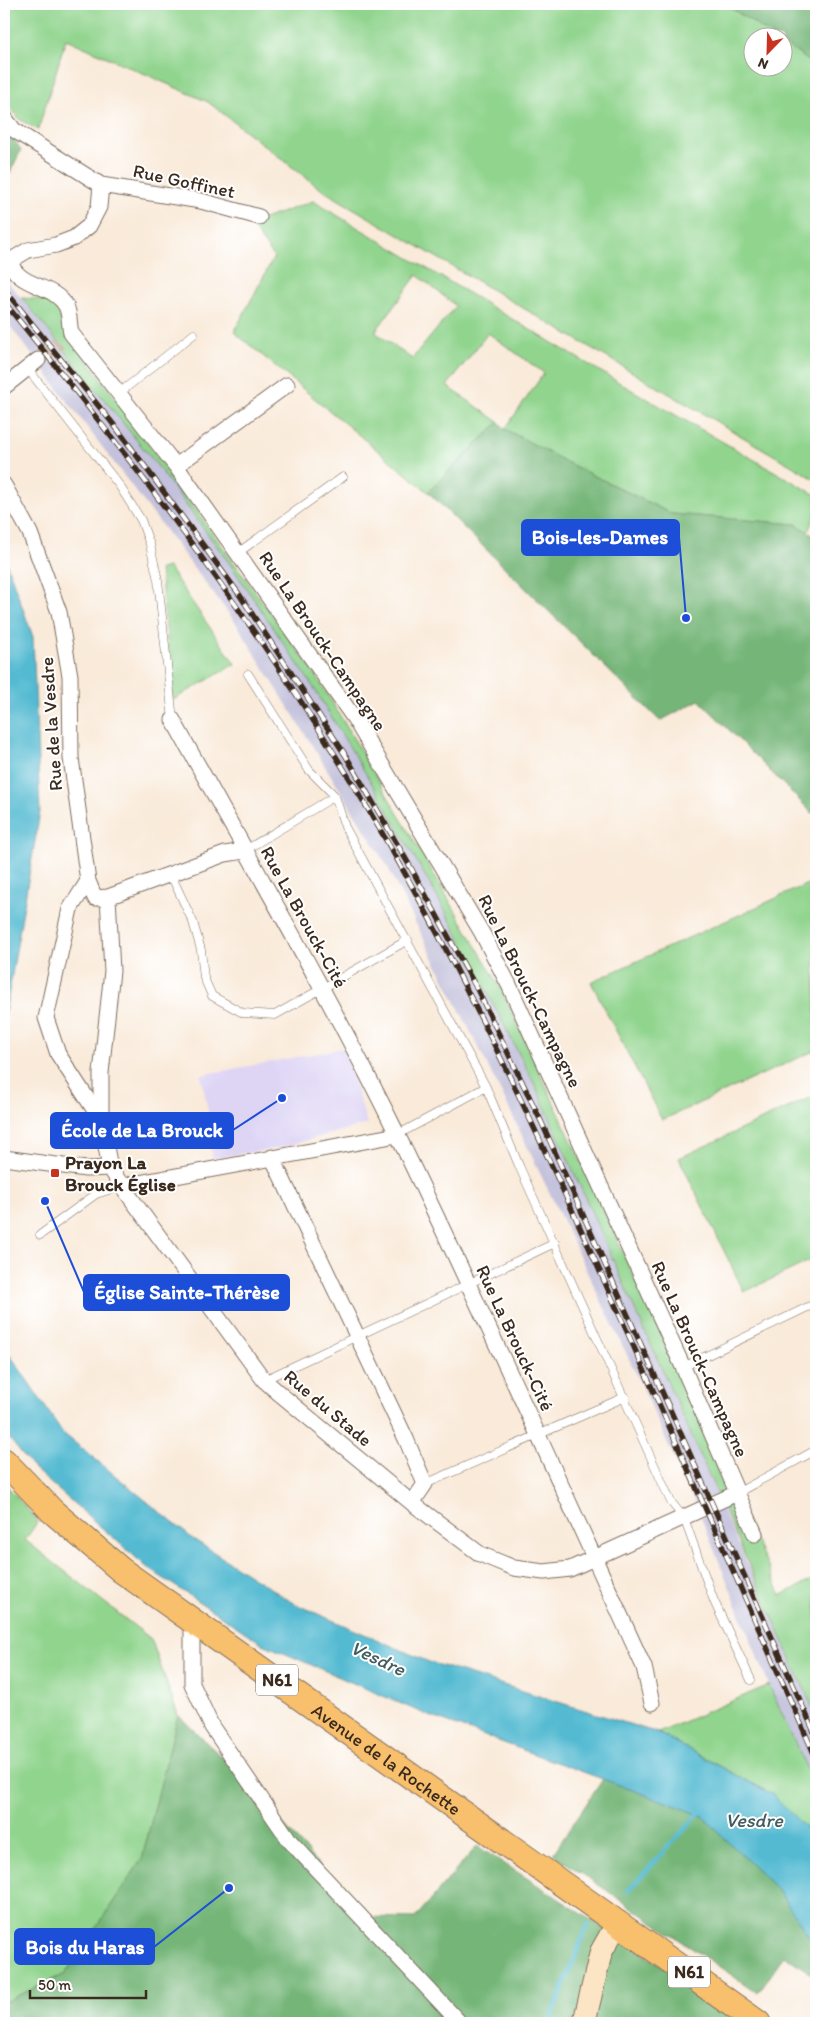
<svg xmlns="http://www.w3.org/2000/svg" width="820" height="2027" viewBox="0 0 820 2027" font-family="Itim,sans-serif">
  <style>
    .built { fill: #ded5f5 }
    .industrial { fill: #c3c1db }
    .green { fill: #90d48d; stroke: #667f56; fill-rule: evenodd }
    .forest { fill: #74b678; stroke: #58704b }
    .water { fill: #53bad1; stroke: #477278 }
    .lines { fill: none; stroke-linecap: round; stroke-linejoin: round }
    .stream { stroke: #53bad1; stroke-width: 4.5 }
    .street-tunnel { stroke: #d3c4b4; stroke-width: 15; stroke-dasharray: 15 8; stroke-linecap: butt }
    .lane-casing { stroke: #7e6d5f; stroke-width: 9 }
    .street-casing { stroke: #7e6d5f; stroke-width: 17 }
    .secondary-casing { stroke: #7e6d5f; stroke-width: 24 }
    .primary-casing { stroke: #7e6d5f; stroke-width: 27 }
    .lane { stroke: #fff; stroke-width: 8 }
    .street { stroke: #fff; stroke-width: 15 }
    .secondary { stroke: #fce5c4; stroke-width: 22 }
    .primary { stroke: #f8bf6c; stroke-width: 25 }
    .rail-casing { stroke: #3b2a1e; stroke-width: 5.5 }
    .rail { stroke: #fff; stroke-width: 4; stroke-dasharray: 11; stroke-linecap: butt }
    .poi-dot { fill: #c8321e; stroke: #fff; stroke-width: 2 }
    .labels { text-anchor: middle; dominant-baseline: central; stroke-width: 4; stroke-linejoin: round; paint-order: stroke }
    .shield { fill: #fff; stroke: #766a62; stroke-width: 1 }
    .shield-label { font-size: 18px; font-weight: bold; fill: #3b2a1e }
    .street-label { font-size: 19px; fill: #3b2a1e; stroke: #fff }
    .poi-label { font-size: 19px; font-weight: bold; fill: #3b2a1e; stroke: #fff; text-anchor: start }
    .water-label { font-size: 20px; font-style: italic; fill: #435c5d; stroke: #fff }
    .leader { fill: none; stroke: #1d4ed8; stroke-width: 2 }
    .callout-dot { fill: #1d4ed8; stroke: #fff; stroke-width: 2 }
    .callout { fill: #1d4ed8; stroke: #1d4ed8; stroke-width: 2 }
    .callout-label { font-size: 20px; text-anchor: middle; font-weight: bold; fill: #fff }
  </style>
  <rect width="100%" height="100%" fill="#fff"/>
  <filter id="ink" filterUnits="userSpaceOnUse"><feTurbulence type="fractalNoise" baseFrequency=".02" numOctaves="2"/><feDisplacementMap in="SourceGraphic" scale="10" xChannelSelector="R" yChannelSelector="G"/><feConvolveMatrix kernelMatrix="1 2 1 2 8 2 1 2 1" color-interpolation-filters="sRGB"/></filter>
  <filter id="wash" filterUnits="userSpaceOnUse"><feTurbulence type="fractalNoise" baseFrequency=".0096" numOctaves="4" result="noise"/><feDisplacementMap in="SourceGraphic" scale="20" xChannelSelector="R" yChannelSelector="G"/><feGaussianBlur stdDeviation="1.12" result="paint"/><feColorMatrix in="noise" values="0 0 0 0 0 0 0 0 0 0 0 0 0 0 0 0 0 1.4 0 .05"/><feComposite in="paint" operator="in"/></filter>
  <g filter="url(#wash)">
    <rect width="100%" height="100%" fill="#f9ead9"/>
    <!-- built -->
    <path class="built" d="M 344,1048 L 367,1124 L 274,1149 L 213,1158 L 206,1128 L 210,1121 L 201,1075 Z"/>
    <!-- industrial -->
    <path class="industrial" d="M 4,277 L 156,464 L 230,564 L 312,685 L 380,797 L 447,914 L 535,1085 L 717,1495 L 695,1504 L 641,1384 L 504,1098 L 386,864 L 236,623 L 4,318 Z
      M 722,1508 L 816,1715 L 816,1789 L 769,1685 L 701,1517 Z"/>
    <!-- green -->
    <path class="green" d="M 4,4 L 725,4 L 774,37 L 752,38 L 752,68 L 782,68 L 783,43 L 816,66 L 816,480 L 322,190 L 208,102 L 66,39 L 38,130 L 19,119 L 4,100 Z
      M 313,201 L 630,389 L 816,495 L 816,513 L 808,532 L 796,524 L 672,514 L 568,463 L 505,429 L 544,373 L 488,333 L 447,386 L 499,422 L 428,492 L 234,332 L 274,257 L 250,224 ZM 417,275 L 456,306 L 412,359 L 375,332 Z
      M 22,298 C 47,300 56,298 62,325 L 319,680 L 501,988 L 781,1595 L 816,1578 L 816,1715 L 535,1085 L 447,914 L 380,797 L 312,685 L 230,564 L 156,464 Z
      M 168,567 L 235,664 L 173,700 L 160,569 Z
      M 814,881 L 816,1050 L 662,1120 L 591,982 Z
      M 816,1095 L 816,1258 L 744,1292 L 679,1158 Z
      M 4,1483 L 38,1521 L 25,1540 L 151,1639 L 178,1715 L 142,1859 L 65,1974 L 4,2002 Z
      M 769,1685 L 816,1789 L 816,1838 L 772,1794 L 658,1733 Z"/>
    <!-- forest -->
    <path class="forest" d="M 725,4 L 816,4 L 816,66 L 783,43 L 782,38 L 774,37 Z
      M 4,125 L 21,150 L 4,185 Z
      M 499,422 L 505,429 L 568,463 L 672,514 L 796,524 L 816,537 L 816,817 L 699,700 L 660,721 L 428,492 Z
      M 178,1715 L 234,1769 L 365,1917 L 415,1918 L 477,1846 L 672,1972 L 742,2023 L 4,2023 L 4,2002 L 65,1974 L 142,1859 Z
      M 603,1779 L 701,1815 L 777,1889 L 816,1947 L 816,1977 L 784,1955 L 758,1993 L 553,1854 Z"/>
    <!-- water -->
    <path class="water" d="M 4,556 L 33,637 L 40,812 L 4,1020 Z
      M 4,1346 L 63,1433 L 193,1539 L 295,1604 L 429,1662 L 658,1733 L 772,1794 L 816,1838 L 816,1947 L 777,1889 L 701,1815 L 427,1715 L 263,1644 L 148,1568 L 32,1467 L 4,1432 Z"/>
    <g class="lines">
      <!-- stream -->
      <path class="stream" d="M 628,1891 L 701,1811
        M 549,2023 L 588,1924"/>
    </g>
  </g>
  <g filter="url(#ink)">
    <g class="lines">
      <!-- street-tunnel -->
      <path class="street-tunnel" d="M 38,360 L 59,342"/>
      <!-- lane casing -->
      <g class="lane-casing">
        <path id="lane" d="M 27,368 L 119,485 L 141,520 L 150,545 L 158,580 L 173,720
          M 118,394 L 194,334
          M 239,552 L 343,477
          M 248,674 L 309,770 L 335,796 L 345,827 L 486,1087 L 520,1168 L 671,1502 L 684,1518 L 714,1601 L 751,1680
          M 244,851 L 335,796
          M 171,875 L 193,922 L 201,950 L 204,978 L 212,996 L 243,1013 L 275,1015 L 408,940
          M 397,1135 L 486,1087
          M 40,1235 L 96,1194 L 122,1186
          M 683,1367 L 816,1303
          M 264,1380 L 555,1243
          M 425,1484 L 625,1397
          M 737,1493 L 816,1450"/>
      </g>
      <!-- street casing -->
      <g class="street-casing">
        <path id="street" d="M 4,117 L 14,130 L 101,185 L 201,201 L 259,217
          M 10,261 C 17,288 53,283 66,306 C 70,313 69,326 71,333 L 176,466 L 354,718 L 482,933 L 509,985 L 683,1367 L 755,1534
          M 10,261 L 28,250 L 56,245 L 74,238 L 89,226 L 99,207 L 101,185
          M 4,387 L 38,360
          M 176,466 L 287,385
          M 4,485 L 30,533 L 59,612 L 70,676 L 71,758 L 77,802 L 88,881 L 95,898 L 108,897 L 225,854 L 244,851
          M 173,720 C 249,858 329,995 398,1136 C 483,1311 563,1490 644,1667 L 652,1703
          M 88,881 L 70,909 L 46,1018 L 58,1054 L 101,1120
          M 108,897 L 112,971 L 101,1073 L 101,1120 L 110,1168 L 122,1186 L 264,1380 L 280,1394 L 412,1503 L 480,1554 L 514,1568 L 544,1572 L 570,1569 L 737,1493
          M 272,1157 L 406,1439 L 425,1484 L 412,1503
          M 4,1158 L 86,1169 L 110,1168
          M 122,1186 L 397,1135
          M 192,1620 L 192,1684 L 212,1727 L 290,1841 L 460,2023"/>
      </g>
      <!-- secondary casing -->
      <g class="secondary-casing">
        <path id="secondary" d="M 584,2023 L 601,1952 L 618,1922"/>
      </g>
      <!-- primary casing -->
      <g class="primary-casing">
        <g id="primary">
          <path id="s1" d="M 4,1461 L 52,1511 L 121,1570 L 758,2023"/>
        </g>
      </g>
      <!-- lane -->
      <use href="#lane" class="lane"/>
      <!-- street -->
      <use href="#street" class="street"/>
      <!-- secondary -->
      <use href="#secondary" class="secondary"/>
      <!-- primary -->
      <use href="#primary" class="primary"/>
      <!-- rail casing -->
      <g class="rail-casing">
        <path id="rail" d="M 4,289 L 118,430 L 239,594 L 346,756 L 411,868 L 477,989 L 541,1121 L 816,1736
          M 4,302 C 137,465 264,633 371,814 C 468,979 547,1153 625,1327 C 689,1471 752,1614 816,1758"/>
      </g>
      <!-- rail -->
      <use href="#rail" class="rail"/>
    </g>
  </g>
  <!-- markers -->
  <rect class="poi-dot" x="50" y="1168" width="10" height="10" rx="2.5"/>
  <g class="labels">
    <!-- shield labels -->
    <g class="shield">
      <rect x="256" y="1664.5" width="42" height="31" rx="4"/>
      <rect x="668" y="1956.5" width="42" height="31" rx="4"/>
    </g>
    <g class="shield-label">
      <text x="277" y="1680">N61</text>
      <text x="689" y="1972">N61</text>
    </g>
    <!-- street labels -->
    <g class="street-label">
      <text transform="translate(184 181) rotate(12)">Rue Goffinet</text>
      <text transform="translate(323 641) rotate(56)">Rue La Brouck-Campagne</text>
      <text transform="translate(51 724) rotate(-94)">Rue de la Vesdre</text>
      <text transform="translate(304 917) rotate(61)">Rue La Brouck-Cité</text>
      <text transform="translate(530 991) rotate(64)">Rue La Brouck-Campagne</text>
      <text transform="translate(515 1338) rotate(65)">Rue La Brouck-Cité</text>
      <text transform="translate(700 1359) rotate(66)">Rue La Brouck-Campagne</text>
      <text transform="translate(328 1408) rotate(40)">Rue du Stade</text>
      <text stroke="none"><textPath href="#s1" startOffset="486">Avenue de la Rochette</textPath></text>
    </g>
    <!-- poi labels -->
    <g class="poi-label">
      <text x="65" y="1162">Prayon La<tspan x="65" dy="22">Brouck Église</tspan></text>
    </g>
    <!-- water labels -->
    <g class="water-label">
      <text transform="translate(378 1658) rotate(25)">Vesdre</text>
      <text x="754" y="1820">Vesdre</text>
    </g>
  </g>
  <!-- callouts -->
  <path class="leader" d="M686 618L679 537M282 1098L233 1130M45 1201L84 1292M229 1888L154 1947"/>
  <g class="callout-dot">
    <circle cx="686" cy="618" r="5"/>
    <circle cx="282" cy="1098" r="5"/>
    <circle cx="45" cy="1201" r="5"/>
    <circle cx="229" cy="1888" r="5"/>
  </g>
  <g class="callout">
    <rect x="522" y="520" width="157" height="35" rx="5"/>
    <rect x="51" y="1113" width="182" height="35" rx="5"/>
    <rect x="84" y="1275" width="205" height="35" rx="5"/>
    <rect x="15" y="1929" width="139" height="35" rx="5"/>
  </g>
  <g class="callout-label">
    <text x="600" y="544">Bois-les-Dames</text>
    <text x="142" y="1137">École de La Brouck</text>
    <text x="187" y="1299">Église Sainte-Thérèse</text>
    <text x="85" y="1954">Bois du Haras</text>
  </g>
  <!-- margin -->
  <rect width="820" height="2027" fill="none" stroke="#fff" stroke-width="20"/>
  <!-- north arrow -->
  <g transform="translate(768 52) rotate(203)"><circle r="24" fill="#ffffff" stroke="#b1aaa5"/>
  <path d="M0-4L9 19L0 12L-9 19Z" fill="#c8321e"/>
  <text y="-8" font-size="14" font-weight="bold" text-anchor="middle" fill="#3b2a1e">N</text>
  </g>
  <!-- scale -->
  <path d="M30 1990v8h116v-8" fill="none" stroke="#3b2a1e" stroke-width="2.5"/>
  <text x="38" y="1990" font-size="15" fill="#3b2a1e" stroke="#ffffff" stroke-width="4" paint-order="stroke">50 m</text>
</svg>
